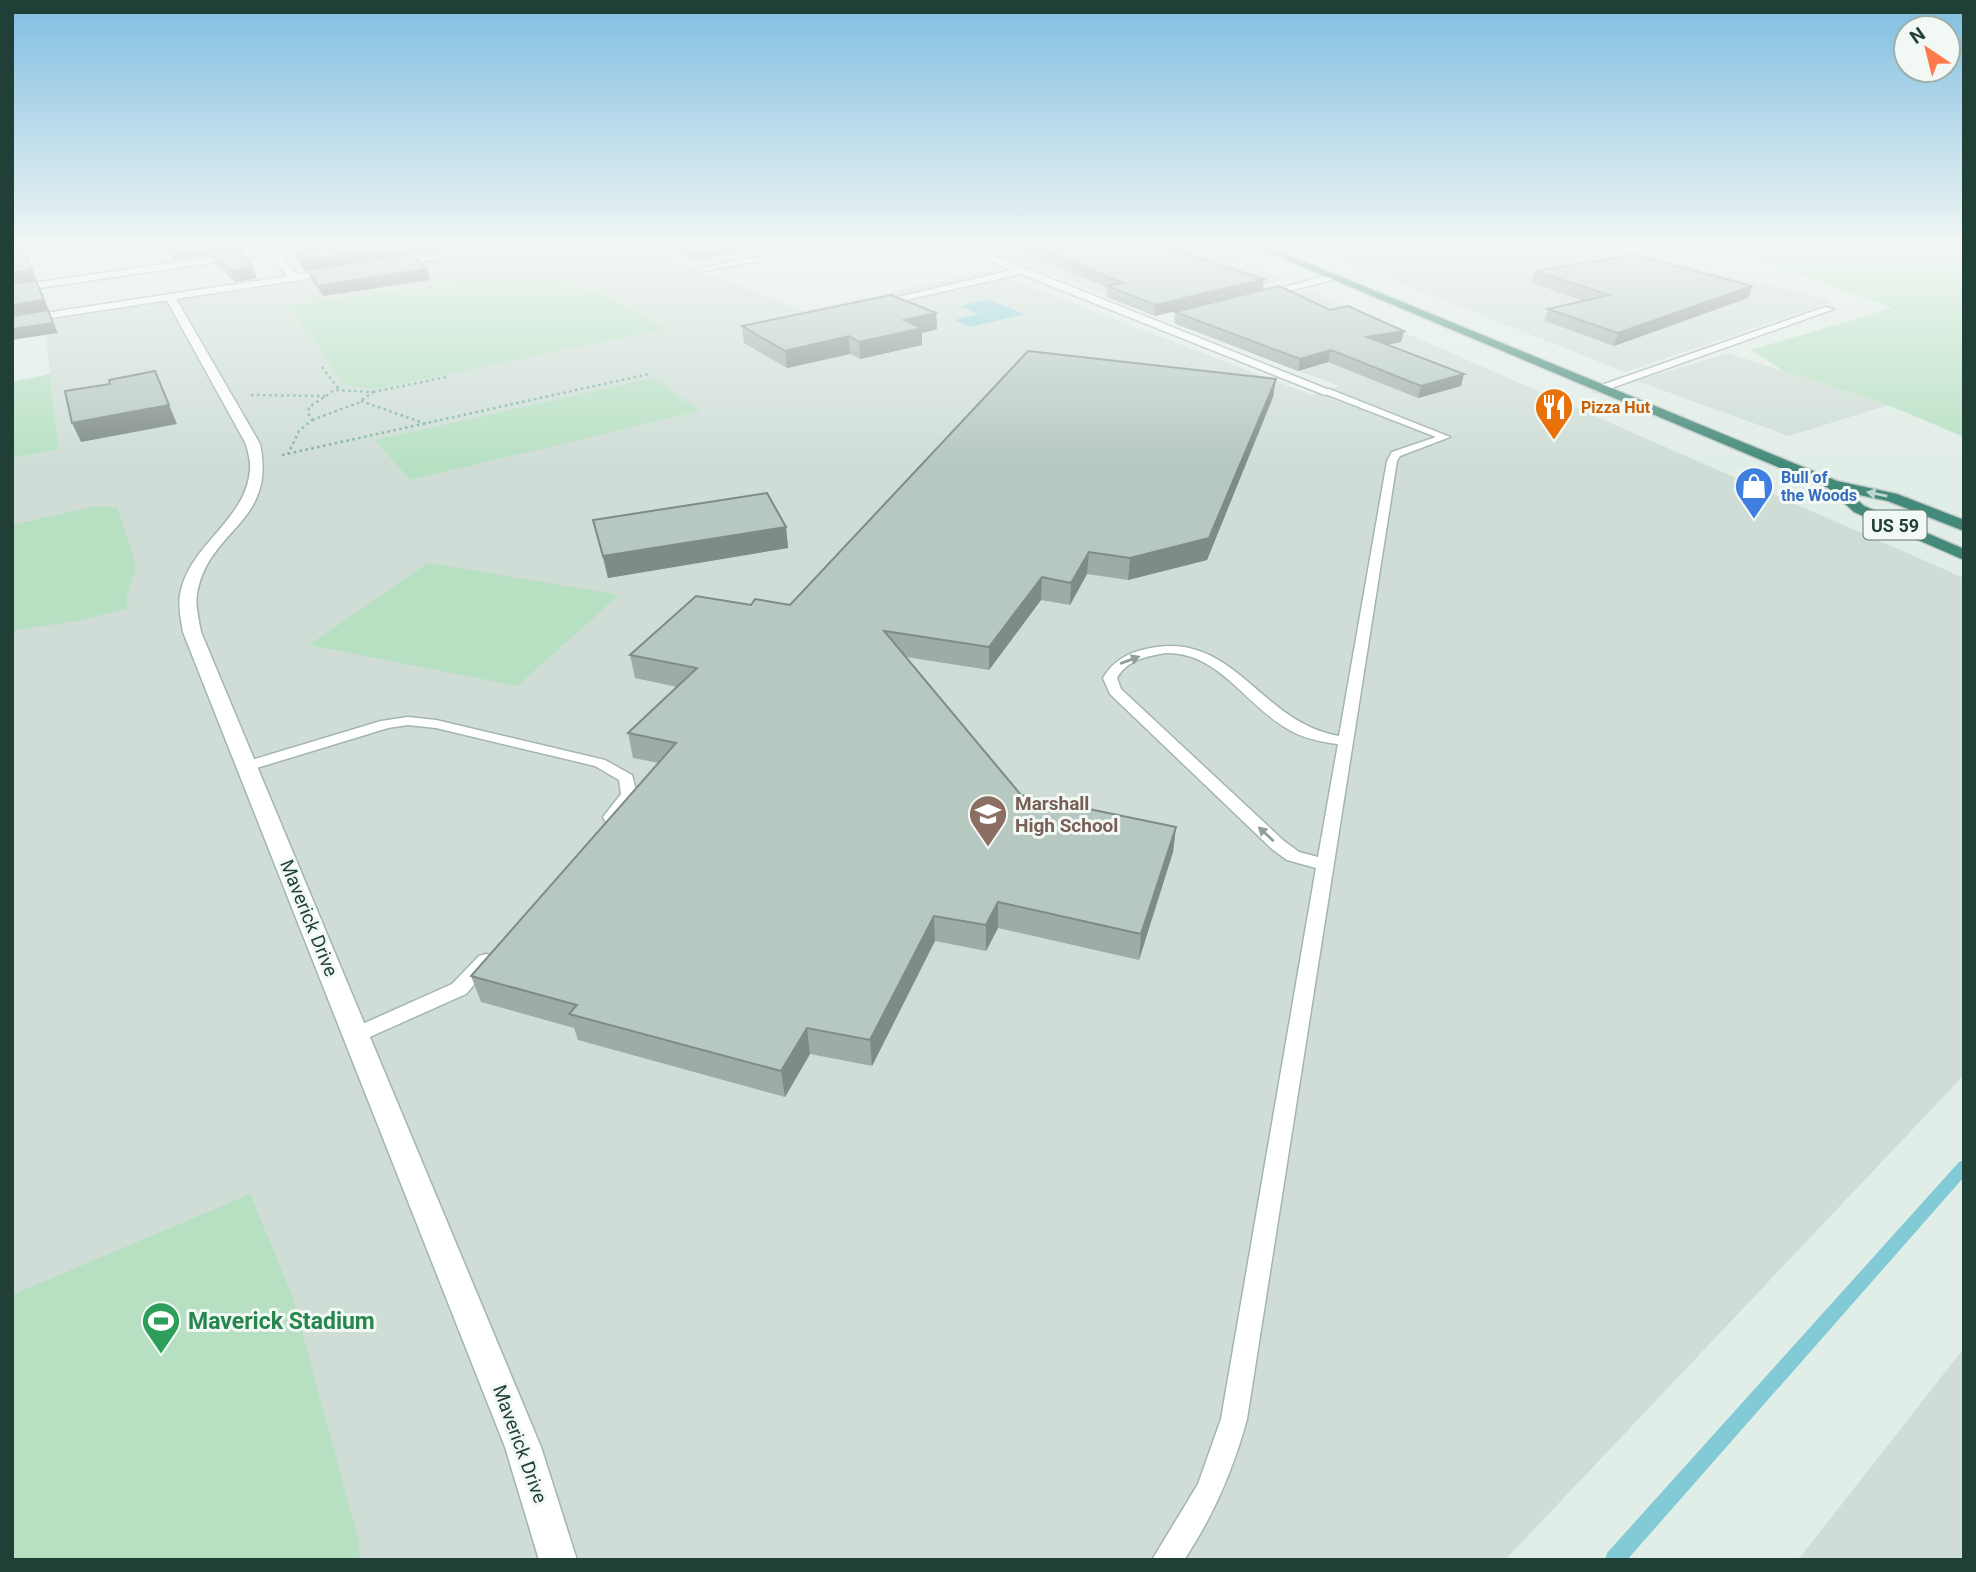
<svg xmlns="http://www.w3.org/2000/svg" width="1976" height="1572" viewBox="0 0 1976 1572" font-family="Roboto,sans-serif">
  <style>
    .built { fill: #cfddd6 }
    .green { fill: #b7e0c3 }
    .water { fill: #83cad7 }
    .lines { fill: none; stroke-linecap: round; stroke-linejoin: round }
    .stream { fill: #83cad7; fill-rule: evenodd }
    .service-casing { stroke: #a3b5af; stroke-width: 3 }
    .minor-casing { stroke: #a3b5af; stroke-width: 3 }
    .tertiary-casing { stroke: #a3b5af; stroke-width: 3 }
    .trunk-casing { stroke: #c0c9c7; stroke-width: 3 }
    .path { stroke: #7eb3a3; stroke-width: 2.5; stroke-dasharray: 2.5 3.5; stroke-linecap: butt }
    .service { fill: #fff; fill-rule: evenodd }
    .minor { fill: #fff; fill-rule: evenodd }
    .tertiary { fill: #fff; fill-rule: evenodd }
    .trunk { fill: #448a7a; fill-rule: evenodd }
    .wall { fill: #9daca5 }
    .shaded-wall { fill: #7f8c86 }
    .building { fill: #b6c8c0; stroke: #7f8c86; stroke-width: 2 }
    .oneway { fill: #bed8d0 }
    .oneway2 { fill: #8f9f9b }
    .labels { text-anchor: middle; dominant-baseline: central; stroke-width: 6; stroke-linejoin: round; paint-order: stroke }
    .far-food-label { font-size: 16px; font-weight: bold; fill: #c56008; stroke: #f2f9f5; text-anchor: start }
    .far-shop-label { font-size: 16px; font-weight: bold; fill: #366cbe; stroke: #f2f9f5; text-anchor: start }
    .shield { fill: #f2f9f5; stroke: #5e7770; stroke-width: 2 }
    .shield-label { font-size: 18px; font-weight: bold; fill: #1f3f37 }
    .education-label { font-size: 19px; font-weight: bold; fill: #785e54; stroke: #f2f9f5; text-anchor: start }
    .street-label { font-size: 19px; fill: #1f3f37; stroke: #f2f9f5 }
    .near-leisure-label { font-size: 23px; font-weight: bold; fill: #27864d; stroke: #f2f9f5; text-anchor: start }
  </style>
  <rect width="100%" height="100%" fill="#e1ede7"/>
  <!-- built -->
  <path class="built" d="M 544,245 L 630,245 L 805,311 L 989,271 L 1312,395 L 1339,386 L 1175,324 L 1310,291 L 1964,578 L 1964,1075 L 1505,1560 L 12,1560 L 12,458 L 59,449 L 44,321 Z
    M 975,245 L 1204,245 L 1284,280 L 1150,312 Z
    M 1304,245 L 1603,245 L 1833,301 L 1625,372 Z
    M 1728,353 L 1888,405 L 1789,436 L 1637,381 Z
    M 1964,1348 L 1964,1560 L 1798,1560 Z"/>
  <!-- green -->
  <path class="green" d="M 1664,245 L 1964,245 L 1964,437 L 1888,405 L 1784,371 L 1751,350 L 1892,308 L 1759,259 Z
    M 500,279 C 571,279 605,291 664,329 L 376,389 L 343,385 L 313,339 L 309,339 L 291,306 L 412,288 Z
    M 50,374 L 59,449 L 12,458 L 12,382 Z
    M 653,378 L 700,411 L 410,480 L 375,440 Z
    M 96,506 L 117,507 L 136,566 L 126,600 L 129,608 L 82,620 L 12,631 L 12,525 Z
    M 428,563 L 619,595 L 517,686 L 309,645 Z
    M 250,1194 L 293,1298 L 359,1542 L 360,1560 L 12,1560 L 12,1295 Z"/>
  <!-- water -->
  <path class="water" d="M 988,299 L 1024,314 L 970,327 L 954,320 L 978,314 L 960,306 Z"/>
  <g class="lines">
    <!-- stream -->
    <path class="stream" d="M 1964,1160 L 1964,1177 L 1627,1560 L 1605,1560 L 1607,1553 L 1959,1162 Z"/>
    <!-- service casing -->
    <g class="service-casing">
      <path id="service" d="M 1323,389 L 1329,389 L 1450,437 L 1400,456 L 1397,461 L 1247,1419 C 1234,1467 1215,1512 1188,1554 L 1184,1560 L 1152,1560 L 1198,1484 L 1221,1419 L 1316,868 L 1287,860 L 1272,849 L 1110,694 L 1103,678 C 1113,661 1127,653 1146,649 C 1234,628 1259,723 1339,736 L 1387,461 L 1392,452 L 1436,437 L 1323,393 ZM 1166,653 C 1218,652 1245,704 1286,728 C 1302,738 1320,742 1338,744 L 1318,857 L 1299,852 L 1284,841 L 1121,689 L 1117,678 C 1127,660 1147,656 1166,653 Z
        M 408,717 L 436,720 L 605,760 L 632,775 L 637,794 L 617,821 L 605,821 L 603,817 L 621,794 L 619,780 L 595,766 L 436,728 L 408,725 L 388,728 L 247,771 L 239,766 L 242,763 L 381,721 Z
        M 486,954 L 493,956 L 495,961 L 466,994 L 363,1040 L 356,1043 L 349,1040 L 346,1035 L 349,1030 L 452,984 L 479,956 Z"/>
    </g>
    <!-- minor casing -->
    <g class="minor-casing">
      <path id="minor" d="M 26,245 L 52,245 L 12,253 L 12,247 Z
        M 267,245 L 276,245 L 299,279 L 298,281 L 290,281 L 272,254 L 12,292 L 12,286 L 269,249 Z
        M 819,245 L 840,245 L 705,271 L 700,268 Z
        M 954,245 L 967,245 L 1332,391 L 1326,395 L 1322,394 L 1021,274 L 869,308 L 869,304 L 1012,270 Z
        M 1333,274 L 1337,275 L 1337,279 L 1260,298 L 1255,295 Z
        M 170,294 L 175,297 L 260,444 C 277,524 208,528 197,594 C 195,606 199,620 201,632 L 541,1447 L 577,1560 L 539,1560 L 505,1447 L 183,632 C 181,620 178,607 180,595 C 188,545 246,521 250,470 C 251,462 248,452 246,444 L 165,297 Z
        M 1825,307 L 1834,309 L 1603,391 L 1595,391 L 1593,388 Z"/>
    </g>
    <!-- tertiary casing -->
    <g class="tertiary-casing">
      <path id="tertiary" d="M 495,245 L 518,245 L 392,267 L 387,264 Z
        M 336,269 L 339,270 L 339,274 L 12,324 L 12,318 Z"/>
    </g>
    <!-- trunk casing -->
    <g class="trunk-casing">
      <path id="trunk" d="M 1251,245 L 1264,245 L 1837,481 L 1897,494 L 1964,520 L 1964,531 L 1888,501 L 1850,493 L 1864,506 L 1964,549 L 1964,560 L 1854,512 L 1828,488 Z"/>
    </g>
    <!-- path -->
    <path class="path" d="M 322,367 L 338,388 L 335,390
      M 373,392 L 447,377
      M 251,395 L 326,396 L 309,407 L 308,413 L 312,420 L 299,431 L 288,454
      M 361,401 L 426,424
      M 312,420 L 358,403 L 373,392 L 334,390 L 326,396
      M 282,455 L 649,374"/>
    <!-- service -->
    <use href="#service" class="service"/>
    <!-- minor -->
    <use href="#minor" class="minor"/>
    <!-- tertiary -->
    <use href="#tertiary" class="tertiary"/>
    <!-- trunk -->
    <use href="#trunk" class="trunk"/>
  </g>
  <!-- wall -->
  <path class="wall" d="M 304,245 L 459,245 L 460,248 L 412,255 L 427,269 L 430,280 L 323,296 L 311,280 L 308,271 L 304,271 L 298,263 L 295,253 L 309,251 Z
    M 666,245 L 786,245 L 690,260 Z
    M 1018,245 L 1158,245 L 1263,290 L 1404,331 L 1401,342 L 1387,345 L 1461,386 L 1418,398 L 1328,362 L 1298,371 L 1174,323 L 1175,312 L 1257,291 L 1155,316 L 1106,297 L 1107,287 L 1018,251 Z
    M 213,255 L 253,268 L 257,278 L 235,282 L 217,265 Z
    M 1535,271 L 1748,298 L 1614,346 L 1545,321 L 1548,309 L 1584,301 L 1532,283 Z
    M 936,313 L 937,329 L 922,333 L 922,345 L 860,359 L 850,354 L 787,368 L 744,343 L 742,326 Z
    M 1273,397 L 1207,560 L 1128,580 L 1087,574 L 1070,605 L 1041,600 L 989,670 L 906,657 L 1021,795 L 1176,827 L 1173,852 L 1139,960 L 998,928 L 986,951 L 935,941 L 872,1066 L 810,1054 L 785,1097 L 578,1040 L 574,1028 L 481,1002 L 471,976 L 659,763 L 633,758 L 628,733 L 677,687 L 635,678 L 630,655 L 751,605 L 790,605 Z
    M 593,520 L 786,527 L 788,548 L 608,578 Z"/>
  <!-- shaded-wall -->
  <path class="shaded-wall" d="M 94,245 L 107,245 L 108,249 L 96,251 Z
    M 107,245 L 166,245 L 166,246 L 110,253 Z
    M 205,245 L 235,245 L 237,251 L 173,260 L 169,250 Z
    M 406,245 L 459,245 L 460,248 L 304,271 L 301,261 Z
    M 719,245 L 786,245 L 690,260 L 689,250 Z
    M 22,246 L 37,280 L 12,283 L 12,273 Z
    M 253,268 L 257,278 L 235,282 L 231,271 Z
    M 427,269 L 430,280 L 323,296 L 319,286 Z
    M 1264,279 L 1263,290 L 1155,316 L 1156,305 Z
    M 36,281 L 49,310 L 12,315 L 12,305 Z
    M 1752,286 L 1748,298 L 1614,346 L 1618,333 Z
    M 48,310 L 58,333 L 12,340 L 12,329 Z
    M 936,313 L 937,329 L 922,333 L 922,345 L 860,359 L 859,342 L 904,320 Z
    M 1404,331 L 1401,342 L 1365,349 L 1367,337 Z
    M 849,336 L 850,354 L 787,368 L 785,351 Z
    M 1331,350 L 1328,362 L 1298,371 L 1300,359 Z
    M 155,371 L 177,424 L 81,442 L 72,423 Z
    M 1464,374 L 1461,386 L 1418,398 L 1421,386 Z
    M 1276,379 L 1273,397 L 1207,560 L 1128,580 L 1130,558 Z
    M 786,527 L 788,548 L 608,578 L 603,556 Z
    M 1089,552 L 1087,574 L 1070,605 L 1071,583 Z
    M 1042,577 L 1041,600 L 989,670 L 989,647 Z
    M 1176,827 L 1173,852 L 1139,960 L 1141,934 Z
    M 998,902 L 998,928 L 986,951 L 986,925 Z
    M 934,916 L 935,941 L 872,1066 L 870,1040 Z
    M 807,1028 L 810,1054 L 785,1097 L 781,1071 Z"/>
  <!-- building -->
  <path class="building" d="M 167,245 L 205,245 L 169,250 Z
    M 309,245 L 406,245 L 301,261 L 295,253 L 313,251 Z
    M 681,245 L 719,245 L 689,250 Z
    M 1029,245 L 1158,245 L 1264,279 L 1156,305 L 1107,286 L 1123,283 Z
    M 22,246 L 32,270 L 12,273 L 12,247 Z
    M 240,251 L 253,268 L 231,271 L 213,255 Z
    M 411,254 L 427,269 L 319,286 L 307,270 Z
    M 1635,255 L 1752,286 L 1618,333 L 1548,309 L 1609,295 L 1535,271 Z
    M 36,281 L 44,300 L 12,305 L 12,284 Z
    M 1279,286 L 1330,310 L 1348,306 L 1404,331 L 1367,337 L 1464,374 L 1421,386 L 1331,350 L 1300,359 L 1175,312 Z
    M 891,295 L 936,313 L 904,320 L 922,328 L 859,342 L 849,336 L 785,351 L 742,326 Z
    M 48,310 L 53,323 L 12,329 L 12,316 Z
    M 1028,351 L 1276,379 L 1209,538 L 1130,558 L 1089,552 L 1071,583 L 1042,577 L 989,647 L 884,631 L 1021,795 L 1176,827 L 1141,934 L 998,902 L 986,925 L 934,916 L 870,1040 L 807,1028 L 781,1071 L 569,1014 L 577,1005 L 471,976 L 676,743 L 628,733 L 697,668 L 630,655 L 696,596 L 751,605 L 755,599 L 790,605 Z
    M 155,371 L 169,405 L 72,423 L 65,391 L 110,384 L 109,380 Z
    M 767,493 L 786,527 L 603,556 L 593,520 Z"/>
  <!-- one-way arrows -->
  <defs><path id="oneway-solid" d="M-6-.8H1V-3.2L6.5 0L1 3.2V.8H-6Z" transform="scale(1.75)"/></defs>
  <use class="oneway" href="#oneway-solid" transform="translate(1877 494) rotate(-169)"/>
  <g class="oneway2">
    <use href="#oneway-solid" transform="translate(1130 660) rotate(-20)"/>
    <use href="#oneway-solid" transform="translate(1266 834) rotate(-137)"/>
  </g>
  <!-- sky -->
  <linearGradient id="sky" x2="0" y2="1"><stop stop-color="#7fbde1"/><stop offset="0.53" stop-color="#f2f7f4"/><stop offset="1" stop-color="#f2f7f4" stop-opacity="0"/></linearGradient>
  <rect width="1976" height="465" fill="url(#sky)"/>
  <!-- icons -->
  <defs>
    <g id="restaurant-pin" transform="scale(2.0125)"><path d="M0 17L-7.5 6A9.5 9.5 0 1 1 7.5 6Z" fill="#e8710a" stroke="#f2f9f5"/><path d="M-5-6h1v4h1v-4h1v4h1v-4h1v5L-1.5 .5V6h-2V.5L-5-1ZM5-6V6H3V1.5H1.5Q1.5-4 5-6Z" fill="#fff"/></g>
    <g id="shop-pin" transform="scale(2.0125)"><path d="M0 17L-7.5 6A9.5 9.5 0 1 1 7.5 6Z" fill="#3f7fe0" stroke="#f2f9f5"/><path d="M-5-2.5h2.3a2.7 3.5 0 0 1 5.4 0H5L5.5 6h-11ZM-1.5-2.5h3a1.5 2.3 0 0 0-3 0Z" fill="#fff"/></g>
    <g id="school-pin" transform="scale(2.0125)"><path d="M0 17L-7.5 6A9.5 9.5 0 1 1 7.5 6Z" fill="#8d6e63" stroke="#f2f9f5"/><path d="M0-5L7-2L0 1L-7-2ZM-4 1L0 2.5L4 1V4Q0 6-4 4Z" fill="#fff"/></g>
    <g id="stadium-pin" transform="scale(2.0125)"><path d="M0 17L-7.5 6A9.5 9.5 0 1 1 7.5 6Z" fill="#2e9e5b" stroke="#f2f9f5"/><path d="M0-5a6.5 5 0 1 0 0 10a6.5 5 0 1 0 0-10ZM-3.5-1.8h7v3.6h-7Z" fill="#fff"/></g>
  </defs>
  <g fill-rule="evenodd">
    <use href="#restaurant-pin" x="1554" y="407"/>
    <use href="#shop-pin" x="1754" y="486"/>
    <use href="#school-pin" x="988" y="814"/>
    <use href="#stadium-pin" x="161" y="1321"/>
  </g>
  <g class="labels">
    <!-- far-food labels -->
    <g class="far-food-label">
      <text x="1581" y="407">Pizza Hut</text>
    </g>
    <!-- far-shop labels -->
    <g class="far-shop-label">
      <text x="1781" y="477">Bull of<tspan x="1781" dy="18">the Woods</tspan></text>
    </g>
    <!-- shield labels -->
    <rect class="shield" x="1863.5" y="510.5" width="63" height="29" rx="5"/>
    <g class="shield-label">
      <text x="1895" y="525">US 59</text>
    </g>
    <!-- education labels -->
    <g class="education-label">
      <text x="1015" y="803">Marshall<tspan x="1015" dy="22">High School</tspan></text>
    </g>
    <!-- street labels -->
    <g class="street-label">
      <text transform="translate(309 918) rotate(68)">Maverick Drive</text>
      <text transform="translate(520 1444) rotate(70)">Maverick Drive</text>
    </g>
    <!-- near-leisure labels -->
    <g class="near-leisure-label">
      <text x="188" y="1321">Maverick Stadium</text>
    </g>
  </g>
  <!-- border -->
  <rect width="1976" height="1572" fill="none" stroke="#1f3f37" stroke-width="28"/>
  <!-- north arrow -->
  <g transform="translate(1927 49) rotate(325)"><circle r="33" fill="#f2f9f5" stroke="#9eafa9" stroke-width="2"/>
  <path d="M0-5L12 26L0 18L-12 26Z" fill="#fe794d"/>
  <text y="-10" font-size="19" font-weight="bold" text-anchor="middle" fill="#1f3f37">N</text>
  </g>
</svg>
